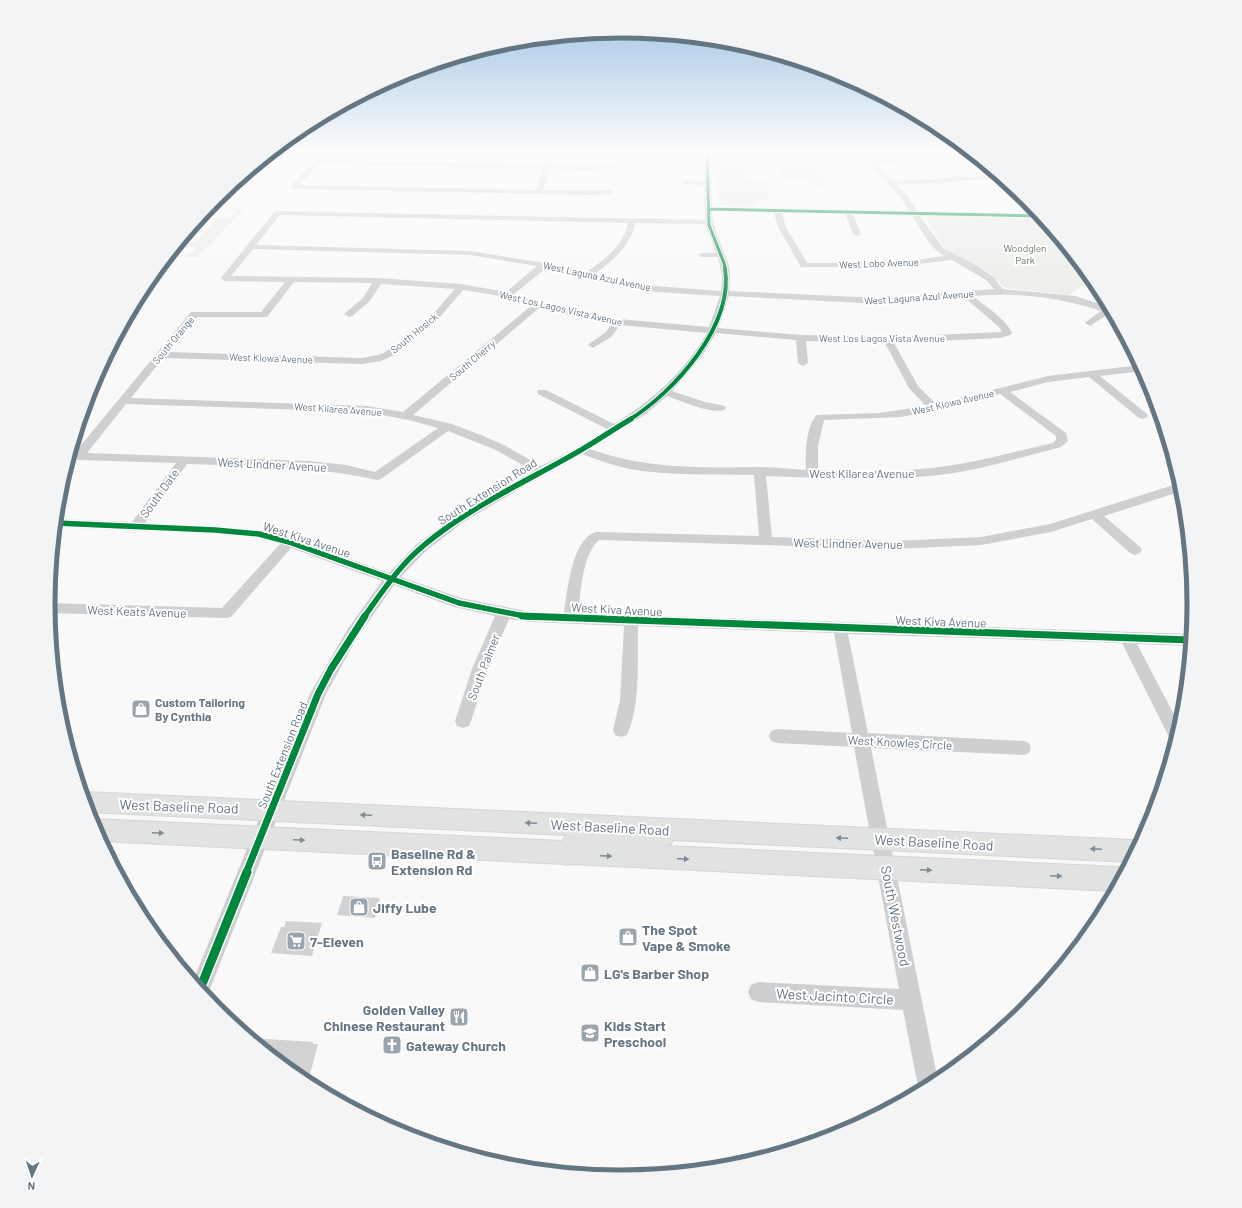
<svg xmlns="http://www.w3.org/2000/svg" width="1242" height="1208" viewBox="0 0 1242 1208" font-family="Barlow,sans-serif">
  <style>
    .green { fill: #e8ebe6 }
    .building { fill: #d0d2d3 }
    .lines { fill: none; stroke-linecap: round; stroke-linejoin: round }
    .major-casing { stroke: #d5d6d7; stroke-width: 2 }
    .minor { fill: #cecfd0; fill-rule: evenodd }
    .major { fill: #e1e2e2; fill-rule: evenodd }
    .cycleway-far4-casing { stroke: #fff; stroke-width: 4.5 }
    .cycleway-far3-casing { stroke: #fff; stroke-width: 5.5 }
    .cycleway-far2-casing { stroke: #fff; stroke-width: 8 }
    .cycleway-far1-casing { stroke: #fff; stroke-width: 10 }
    .cycleway-casing { stroke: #fff; stroke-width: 12 }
    .cycleway-far4 { stroke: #00873e; stroke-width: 3 }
    .cycleway-far3 { stroke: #00873e; stroke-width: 4 }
    .cycleway-far2 { stroke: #00873e; stroke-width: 5.5 }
    .cycleway-far1 { stroke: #00873e; stroke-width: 7 }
    .cycleway { stroke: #00873e; stroke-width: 9 }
    .oneway { fill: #7e8c96 }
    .labels { text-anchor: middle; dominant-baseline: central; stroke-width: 4; stroke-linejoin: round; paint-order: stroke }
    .far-park-label { font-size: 10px; fill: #687a64; stroke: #fff }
    .far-street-label { font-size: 10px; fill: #657683; stroke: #fff }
    .street-label { font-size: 12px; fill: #657683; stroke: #fff }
    .poi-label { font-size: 12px; font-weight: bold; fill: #657683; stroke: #fff; text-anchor: start }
    .near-street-label { font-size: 14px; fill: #657683; stroke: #fff }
    .near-poi-label { font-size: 14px; font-weight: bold; fill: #657683; stroke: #fff; text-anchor: start }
    .rim { fill: none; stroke: #657683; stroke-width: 5 }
  </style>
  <rect width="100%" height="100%" fill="#f9f9f9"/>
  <!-- green -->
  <path class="green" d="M 717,153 L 855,153 L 864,162 L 831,160 L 834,167 L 821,169 L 827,181 L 824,181 L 826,187 L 815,185 L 814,181 L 782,180 L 778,168 L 775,169 L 776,174 L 746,174 L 747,181 L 766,181 L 770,201 L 756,201 L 756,206 L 723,205 L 719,203 Z
    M 208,208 L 242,209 L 243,210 L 210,245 L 206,246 L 207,247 L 198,257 L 168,256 L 170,255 L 189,255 L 197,247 L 176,247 L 180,242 L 195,242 L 204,233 L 188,232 L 191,229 L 207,230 L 217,220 L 199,220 L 201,217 L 230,218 L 238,210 L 209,209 L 203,214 Z
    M 930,216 L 1042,219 L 1092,279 L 1069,295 L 1006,288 L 984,270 L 944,248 L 926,218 Z"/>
  <!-- building -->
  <path class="building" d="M 343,896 L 380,898 L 375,918 L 337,915 Z
    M 286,921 L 322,923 L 312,956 L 271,953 L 281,927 L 284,927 Z
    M 251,1038 L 313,1042 L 313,1044 L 318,1044 L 309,1078 L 299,1078 Z"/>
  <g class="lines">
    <!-- major casing -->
    <g class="major-casing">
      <path id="major" d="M 85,792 L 1135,840 L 1140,842 L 1130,862 L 673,840 L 671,844 L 666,846 L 1120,867 L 1126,869 L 1114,891 L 571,864 L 568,865 L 564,864 L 101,841 L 91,821 L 95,819 L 562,841 L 567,835 L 88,812 L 82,793 Z"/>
    </g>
    <!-- minor -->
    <path class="minor" d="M 549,153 L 555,153 L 551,165 L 594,166 L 613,163 L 616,165 C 605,173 565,169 550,169 L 543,190 L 611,190 L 615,192 L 611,194 L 591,195 L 293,189 L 290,187 L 314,161 L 323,154 L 326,156 L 323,160 L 545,165 ZM 319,164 L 543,169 L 536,190 L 299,185 Z
      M 704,153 L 710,153 L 712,207 L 909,211 L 901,198 L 860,153 L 867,153 L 872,159 L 972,154 L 976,157 L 876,163 L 893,181 L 997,175 L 1002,179 L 896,185 L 907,195 L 917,211 L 1038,214 L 1042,218 L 920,216 L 943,248 L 974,264 L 992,276 L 1003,289 L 1075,296 L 1109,307 L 1112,313 L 1110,313 L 1090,326 L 1085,323 L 1087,321 L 1101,311 C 1059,297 1018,292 973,296 C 984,305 1007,320 1012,333 L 1010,335 L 1000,338 L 894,343 L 918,386 L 936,404 L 1048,376 L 1140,365 L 1143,371 L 1100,376 L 1147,414 L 1148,416 L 1143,419 L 1139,418 L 1089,377 L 1048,382 L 1010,392 L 1066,433 L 1068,441 L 1061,447 C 1018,458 974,472 930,476 C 876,481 821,478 766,476 L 772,537 L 895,541 L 981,537 L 1050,524 L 1180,483 L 1182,491 L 1104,516 L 1140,547 L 1142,550 L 1140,553 L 1135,555 L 1130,553 L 1092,519 L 1051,532 L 981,545 L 895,549 L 599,540 C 582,555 581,592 578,613 L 1190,634 L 1190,646 L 1137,644 L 1180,726 L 1175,742 L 1171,741 L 1122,643 L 848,634 L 868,733 L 1023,741 L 1029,743 L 1031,748 L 1029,753 L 1023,755 L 871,748 L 938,1081 L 919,1091 L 903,1010 L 758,1002 L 751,999 L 748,992 L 751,985 L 758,982 L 899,989 L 854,747 L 777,743 L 771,741 L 769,736 L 771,731 L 777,729 L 852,733 L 834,633 L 638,626 C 637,659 641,705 627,735 L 621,737 L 615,735 L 613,730 L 620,700 L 624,626 L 531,622 L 509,619 L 488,669 L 471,721 L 469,726 L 463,728 L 457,726 L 455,721 L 472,669 L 495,616 L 454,607 L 394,585 L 357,638 L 326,694 L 210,989 L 206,997 L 193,981 L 310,694 L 347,630 L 382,581 L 291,548 L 231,617 L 226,618 L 49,613 L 48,603 L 222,608 L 280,544 L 259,538 L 215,534 L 56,527 L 56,519 L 132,522 L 176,463 L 78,460 L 74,458 L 72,456 L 191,312 L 261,312 L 285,282 L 225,281 L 221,278 L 275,211 L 705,220 L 704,185 L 684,184 L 681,182 L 684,180 L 704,181 L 704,160 L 681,159 L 678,157 L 681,155 L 704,156 ZM 712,211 L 774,213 L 778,227 L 801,267 L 892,267 L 952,260 L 986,280 L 994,289 L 880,298 L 729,291 C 730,281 731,272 728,263 C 722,244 713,231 712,211 ZM 782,213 L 845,214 L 853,234 L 857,236 L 861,234 L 853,214 L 912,216 C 922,230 929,248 945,256 L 892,263 L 807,263 L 786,227 ZM 280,215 L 628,223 C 623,246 605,259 587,272 L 544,263 L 470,251 L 256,245 ZM 635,223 L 705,224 L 716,253 L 702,253 L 698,255 L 702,257 L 718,257 L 722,276 L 721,291 L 656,286 L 595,274 C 613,260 631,246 635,223 ZM 253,249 L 470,255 L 537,266 L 506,292 L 461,284 L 378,278 L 231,276 ZM 546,268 L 656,292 L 720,296 L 709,327 L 618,319 L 539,303 L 514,294 ZM 294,282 L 372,283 L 363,298 L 344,314 L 349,317 L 352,316 L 369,302 L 381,284 L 455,289 L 427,321 L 384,353 L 378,355 L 362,358 L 168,352 L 197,317 L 267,317 ZM 463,290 L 506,297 L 531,306 L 403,412 L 367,406 L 131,398 L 163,358 L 362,364 L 381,361 L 390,357 L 433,325 ZM 729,296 L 880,304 L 964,297 L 999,327 L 1002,332 L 888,337 L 801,335 L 718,328 ZM 539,308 L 612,324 L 605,333 L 590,343 L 588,345 L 593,348 L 611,337 L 620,325 L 707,333 C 685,371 652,401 614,424 L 546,390 L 538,390 L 537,392 L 538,394 L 607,429 L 577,448 L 541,466 L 504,445 L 483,436 L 452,424 L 413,415 ZM 716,333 L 796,340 L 798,363 L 803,366 L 808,363 L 806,341 L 885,343 L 909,388 L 926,406 L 879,413 L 817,415 C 806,425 805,455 806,470 C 791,469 775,467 760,467 C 703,468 644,469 590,449 L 646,414 L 667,396 C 682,401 709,414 725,410 L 726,408 L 725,406 L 705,402 L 672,391 L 704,353 ZM 1000,394 L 1056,436 L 1056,440 L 1053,443 C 1013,452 972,464 931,468 C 893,472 855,471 818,470 L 818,446 L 824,420 L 901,417 L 934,411 ZM 126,404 L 367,412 L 413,421 L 438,428 L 375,472 L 346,465 L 309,461 L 87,453 ZM 448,431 L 496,450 L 533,471 L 457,515 L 417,544 L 389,573 L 294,539 L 259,530 L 215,526 L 145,523 L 187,464 C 251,466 315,466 377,480 L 381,479 ZM 582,454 C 597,460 612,465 629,469 C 670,476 713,474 754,475 L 759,536 L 596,532 C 572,538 567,592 564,613 L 531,612 L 461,598 L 401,577 L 427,550 L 465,521 L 545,474 Z"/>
    <!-- major -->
    <use href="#major" class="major"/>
    <!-- cycleway-far4 casing -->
    <g class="cycleway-far4-casing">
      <path id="cycleway-far4" d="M 707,153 L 709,225 L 724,263 L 725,269
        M 708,209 L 1040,216"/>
    </g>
    <!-- cycleway-far3 casing -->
    <g class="cycleway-far3-casing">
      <path id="cycleway-far3" d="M 629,420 C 674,392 734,326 725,268"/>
    </g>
    <!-- cycleway-far2 casing -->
    <g class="cycleway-far2-casing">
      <path id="cycleway-far2" d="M 56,523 L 215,530 L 259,534 L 289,542 L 459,603 L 529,617
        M 364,617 C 382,592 399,566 423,546 C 470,506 528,481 581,450 C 598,440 614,429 631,419"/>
    </g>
    <!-- cycleway-far1 casing -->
    <g class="cycleway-far1-casing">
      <path id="cycleway-far1" d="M 522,616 L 1190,640
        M 246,873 L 318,694 L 331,669 L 365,616"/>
    </g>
    <!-- cycleway casing -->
    <g class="cycleway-casing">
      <path id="cycleway" d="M 200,989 L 247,872"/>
    </g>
    <!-- cycleway-far4 -->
    <use href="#cycleway-far4" class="cycleway-far4"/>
    <!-- cycleway-far3 -->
    <use href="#cycleway-far3" class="cycleway-far3"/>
    <!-- cycleway-far2 -->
    <use href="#cycleway-far2" class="cycleway-far2"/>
    <!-- cycleway-far1 -->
    <use href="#cycleway-far1" class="cycleway-far1"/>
    <!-- cycleway -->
    <use href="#cycleway" class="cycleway"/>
  </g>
  <!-- one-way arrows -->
  <defs><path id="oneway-solid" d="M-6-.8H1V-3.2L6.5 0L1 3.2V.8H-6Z"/></defs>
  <g class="oneway">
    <use href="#oneway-solid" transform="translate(366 815) rotate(-177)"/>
    <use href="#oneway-solid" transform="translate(531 823) rotate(-177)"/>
    <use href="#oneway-solid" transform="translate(158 833) rotate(3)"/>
    <use href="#oneway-solid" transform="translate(842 838) rotate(-177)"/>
    <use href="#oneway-solid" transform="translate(299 840) rotate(3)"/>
    <use href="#oneway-solid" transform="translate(1096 849) rotate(-177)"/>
    <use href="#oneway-solid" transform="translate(606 856) rotate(3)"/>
    <use href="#oneway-solid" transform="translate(683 859) rotate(3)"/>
    <use href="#oneway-solid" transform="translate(926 870) rotate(3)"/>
    <use href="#oneway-solid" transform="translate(1056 876) rotate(3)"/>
  </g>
  <!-- sky -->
  <linearGradient id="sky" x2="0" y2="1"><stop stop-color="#9dc2e2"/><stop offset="0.47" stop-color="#fcfcfc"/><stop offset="1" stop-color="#fcfcfc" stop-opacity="0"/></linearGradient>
  <rect width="1242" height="323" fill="url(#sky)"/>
  <!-- icons -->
  <defs>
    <g id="shop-square" transform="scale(1)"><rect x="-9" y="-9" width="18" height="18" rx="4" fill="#99a4ac" stroke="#fff"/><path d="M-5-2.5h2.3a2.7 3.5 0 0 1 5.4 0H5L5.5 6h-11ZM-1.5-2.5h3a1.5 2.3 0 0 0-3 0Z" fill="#fff"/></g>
    <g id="bus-square" transform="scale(1)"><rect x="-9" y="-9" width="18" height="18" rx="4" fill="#99a4ac" stroke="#fff"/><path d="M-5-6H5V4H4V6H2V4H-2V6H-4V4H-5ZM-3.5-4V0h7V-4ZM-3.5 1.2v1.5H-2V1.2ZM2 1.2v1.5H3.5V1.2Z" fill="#fff"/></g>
    <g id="supermarket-square" transform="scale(1)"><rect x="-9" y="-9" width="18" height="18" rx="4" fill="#99a4ac" stroke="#fff"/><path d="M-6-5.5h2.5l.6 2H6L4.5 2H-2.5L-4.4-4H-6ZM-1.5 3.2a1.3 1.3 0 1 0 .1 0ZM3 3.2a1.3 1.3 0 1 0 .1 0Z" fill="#fff"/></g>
    <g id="restaurant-square" transform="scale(1)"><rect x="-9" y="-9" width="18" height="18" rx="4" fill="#99a4ac" stroke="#fff"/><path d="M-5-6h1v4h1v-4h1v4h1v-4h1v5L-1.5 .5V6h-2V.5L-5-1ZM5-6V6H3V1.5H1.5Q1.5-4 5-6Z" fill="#fff"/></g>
    <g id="school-square" transform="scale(1)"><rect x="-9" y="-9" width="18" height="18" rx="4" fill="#99a4ac" stroke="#fff"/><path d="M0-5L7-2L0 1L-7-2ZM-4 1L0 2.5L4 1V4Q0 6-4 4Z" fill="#fff"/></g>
    <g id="church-square" transform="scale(1)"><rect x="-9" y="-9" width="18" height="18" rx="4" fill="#99a4ac" stroke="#fff"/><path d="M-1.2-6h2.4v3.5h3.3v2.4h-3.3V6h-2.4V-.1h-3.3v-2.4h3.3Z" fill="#fff"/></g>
  </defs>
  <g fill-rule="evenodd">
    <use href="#shop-square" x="141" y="709"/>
    <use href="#bus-square" x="377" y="861"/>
    <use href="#shop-square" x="359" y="907"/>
    <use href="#shop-square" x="628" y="937"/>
    <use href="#supermarket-square" x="296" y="941"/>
    <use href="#shop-square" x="590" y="973"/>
    <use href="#restaurant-square" x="459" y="1017"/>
    <use href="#school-square" x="590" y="1033"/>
    <use href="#church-square" x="392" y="1045"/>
  </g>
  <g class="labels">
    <!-- far-park labels -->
    <g class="far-park-label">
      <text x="1025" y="248">Woodglen<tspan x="1025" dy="12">Park</tspan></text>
    </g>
    <!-- far-street labels -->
    <g class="far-street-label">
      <text transform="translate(879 263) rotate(-2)">West Lobo Avenue</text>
      <text transform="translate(597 276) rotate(12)">West Laguna Azul Avenue</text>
      <text transform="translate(919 297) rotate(-4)">West Laguna Azul Avenue</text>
      <text transform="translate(561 308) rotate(13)">West Los Lagos Vista Avenue</text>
      <text transform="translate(414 333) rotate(-39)">South Hosick</text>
      <text x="882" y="338">West Los Lagos Vista Avenue</text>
      <text transform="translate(173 340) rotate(-50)">South Orange</text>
      <text transform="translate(271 358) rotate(2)">West Kiowa Avenue</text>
      <text transform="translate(472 360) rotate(-40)">South Cherry</text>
      <text transform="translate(953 402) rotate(-13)">West Kiowa Avenue</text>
      <text transform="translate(338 409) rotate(4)">West Kilarea Avenue</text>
    </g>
    <!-- street labels -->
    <g class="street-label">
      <text transform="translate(272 464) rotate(3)">West Lindner Avenue</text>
      <text x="862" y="473">West Kilarea Avenue</text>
      <text transform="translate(487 491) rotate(-32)">South Extension Road</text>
      <text transform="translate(159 493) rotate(-54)">South Date</text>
      <text transform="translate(307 539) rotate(18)">West Kiva Avenue</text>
      <text transform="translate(848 543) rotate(1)">West Lindner Avenue</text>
      <text transform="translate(617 609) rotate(3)">West Kiva Avenue</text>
      <text transform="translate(137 611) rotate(2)">West Keats Avenue</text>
      <text transform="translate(941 621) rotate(2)">West Kiva Avenue</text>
      <text transform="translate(483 667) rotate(-69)">South Palmer</text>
      <text transform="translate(900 742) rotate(3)">West Knowles Circle</text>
      <text transform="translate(282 755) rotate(-68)">South Extension Road</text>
    </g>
    <!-- poi labels -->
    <g class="poi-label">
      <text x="155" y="702">Custom Tailoring<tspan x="155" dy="14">By Cynthia</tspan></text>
    </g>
    <!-- near-street labels -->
    <g class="near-street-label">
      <text transform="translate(179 806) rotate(2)">West Baseline Road</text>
      <text transform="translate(610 827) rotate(3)">West Baseline Road</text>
      <text transform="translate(934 842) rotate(3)">West Baseline Road</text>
      <text transform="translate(896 916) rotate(79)">South Westwood</text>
      <text transform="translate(835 996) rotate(3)">West Jacinto Circle</text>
    </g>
    <!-- near-poi labels -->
    <g class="near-poi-label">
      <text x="391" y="853">Baseline Rd &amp;<tspan x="391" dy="16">Extension Rd</tspan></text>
      <text x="373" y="907">Jiffy Lube</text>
      <text x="642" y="929">The Spot<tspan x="642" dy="16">Vape &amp; Smoke</tspan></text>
      <text x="310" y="941">7-Eleven</text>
      <text x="604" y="973">LG's Barber Shop</text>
      <text x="445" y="1009" text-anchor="end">Golden Valley<tspan x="445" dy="16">Chinese Restaurant</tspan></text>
      <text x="604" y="1025">Kids Start<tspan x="604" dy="16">Preschool</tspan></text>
      <text x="406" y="1045">Gateway Church</text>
    </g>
  </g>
  <!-- crop -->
  <path d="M0 0H1242V1208H0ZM55 604a566 566 0 1 1 1132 0a566 566 0 1 1-1132 0Z" fill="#f3f4f5" fill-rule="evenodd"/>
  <path class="rim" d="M55 604a566 566 0 1 1 1132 0a566 566 0 1 1-1132 0Z"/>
  <!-- north arrow -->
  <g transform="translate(32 1176) rotate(183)" stroke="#ffffff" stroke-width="3" paint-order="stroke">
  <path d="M0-3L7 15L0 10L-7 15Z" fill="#657683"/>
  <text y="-6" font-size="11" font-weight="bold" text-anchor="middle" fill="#657683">N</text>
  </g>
</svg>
